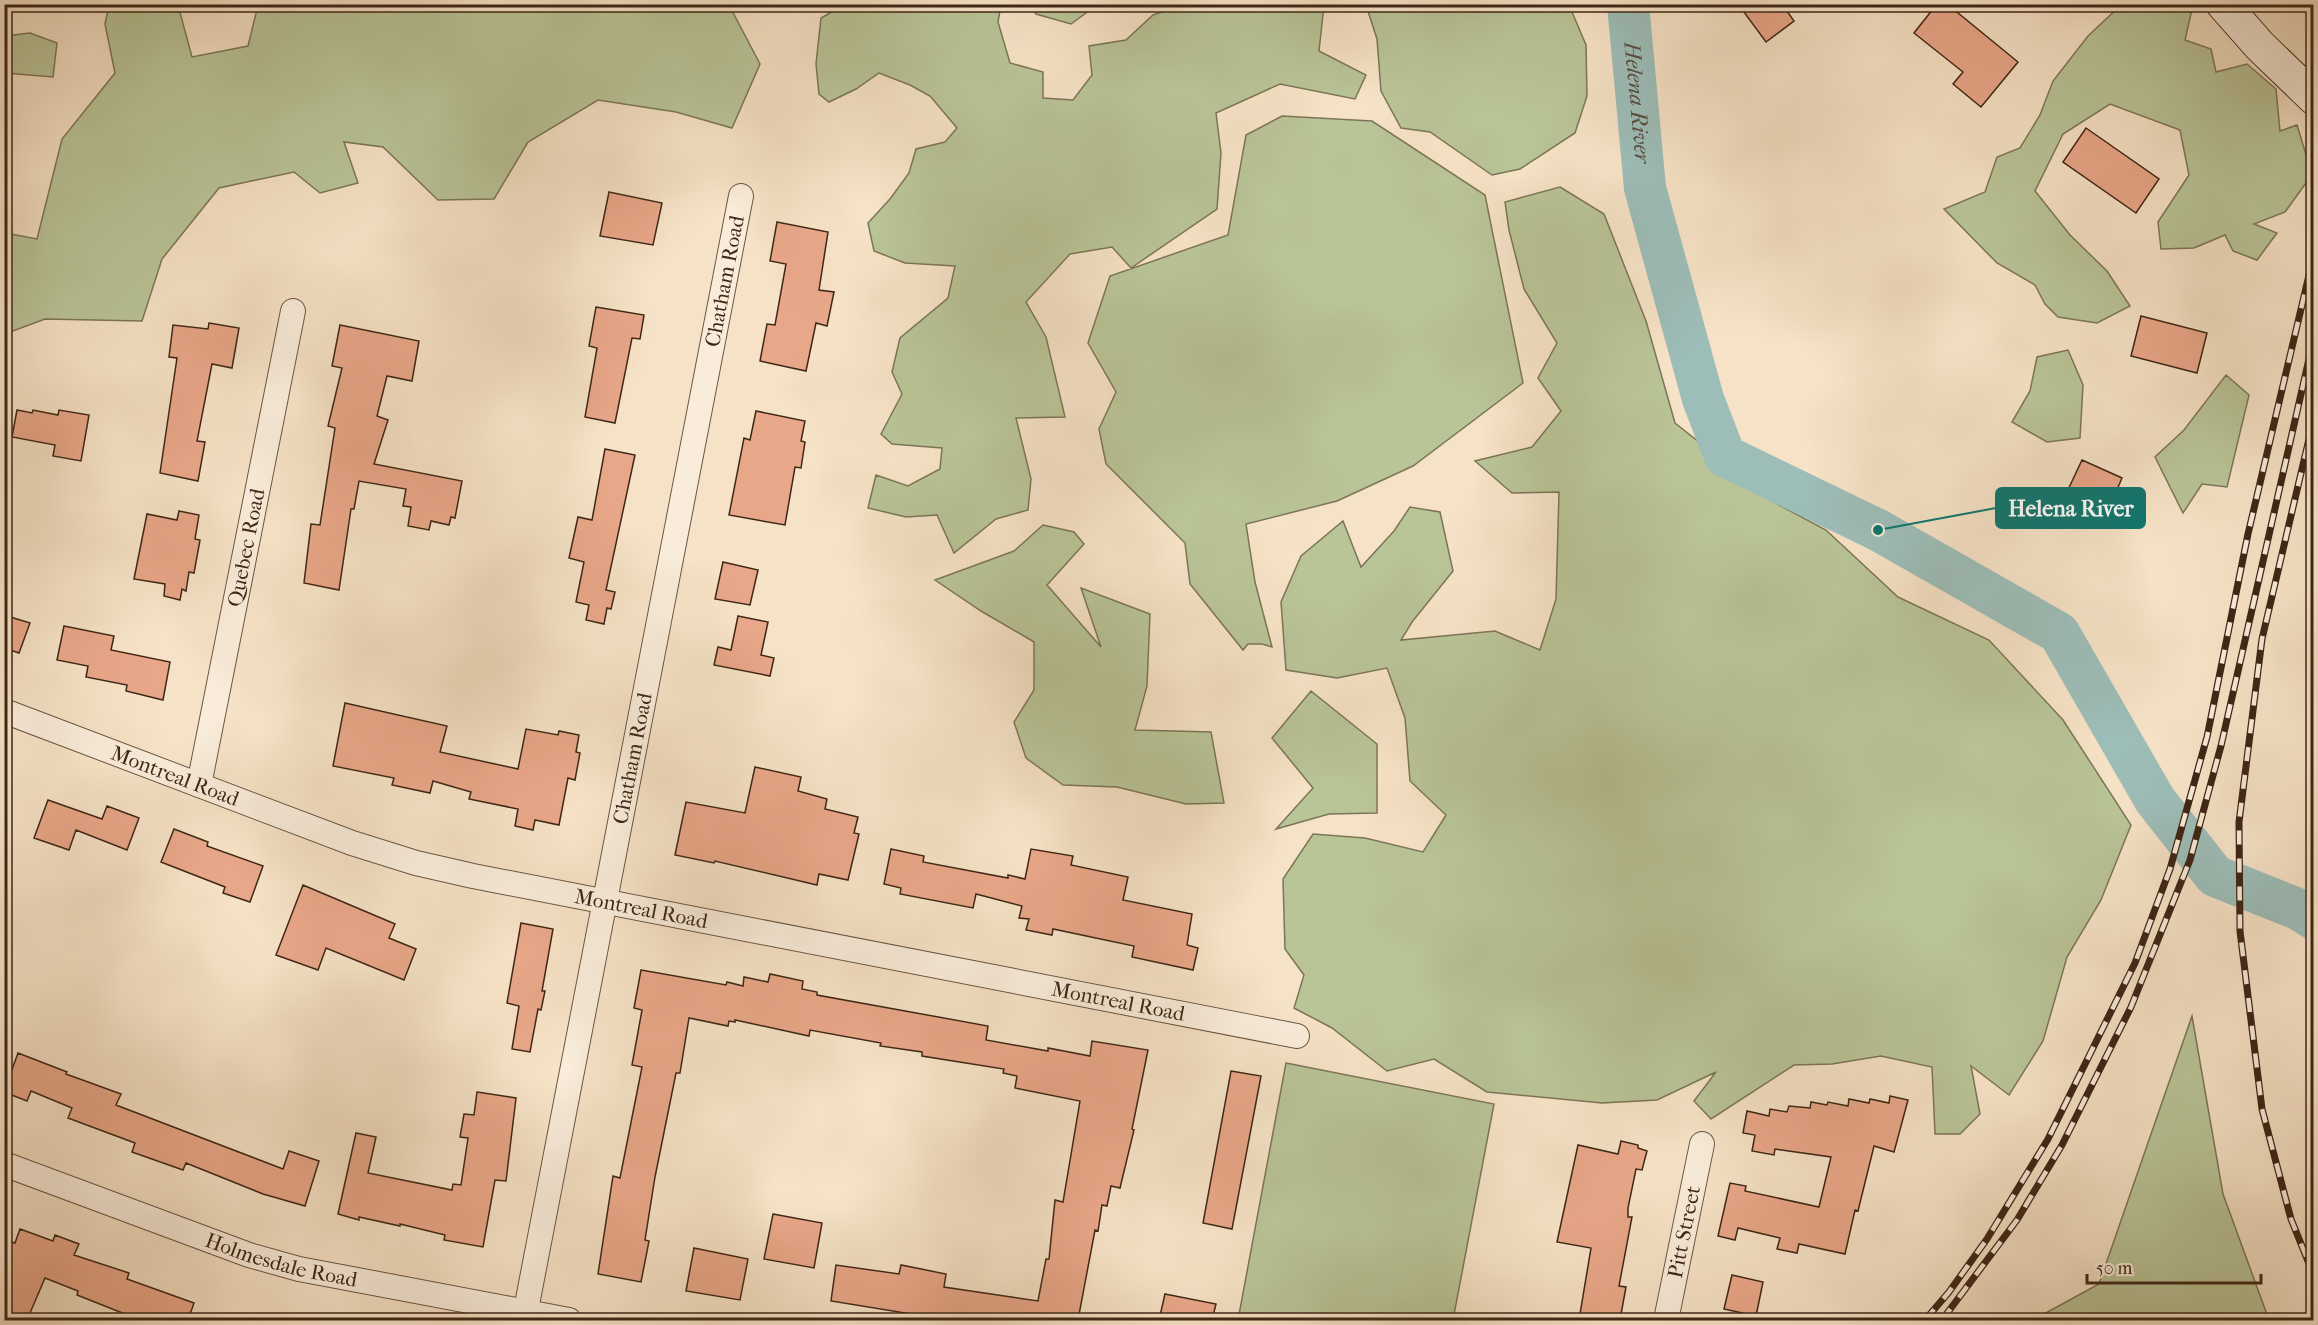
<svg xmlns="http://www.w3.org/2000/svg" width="2318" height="1325" viewBox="0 0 2318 1325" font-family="'IM FELL French Canon',serif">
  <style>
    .green { fill: #b9c497; stroke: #7c7656; stroke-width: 1.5 }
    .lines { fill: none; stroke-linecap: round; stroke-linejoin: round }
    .river { stroke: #9dbdb8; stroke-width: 42 }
    .building { fill: #e9a789; stroke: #3e2716; stroke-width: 1.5 }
    .street-casing { stroke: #6c5642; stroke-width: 26 }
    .secondary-casing { stroke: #3e2716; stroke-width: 35 }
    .street { stroke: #f9ecda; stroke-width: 24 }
    .secondary { stroke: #f9ecda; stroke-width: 33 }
    .rail-casing { stroke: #3e2716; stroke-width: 7 }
    .rail { stroke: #f9ecda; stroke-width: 4.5; stroke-dasharray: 14; stroke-linecap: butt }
    .labels { text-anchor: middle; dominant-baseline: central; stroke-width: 4.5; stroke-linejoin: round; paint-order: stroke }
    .street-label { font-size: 21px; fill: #3e2716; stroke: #f9ecda }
    .water-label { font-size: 22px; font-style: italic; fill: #564c3e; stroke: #f9ecda }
    .leader { fill: none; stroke: #0f766e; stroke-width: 2 }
    .callout-dot { fill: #0f766e; stroke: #f9ecda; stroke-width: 2 }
    .callout { fill: #0f766e; stroke: #0f766e; stroke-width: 2 }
    .callout-label { font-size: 22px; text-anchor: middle; font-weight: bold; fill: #fff }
  </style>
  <rect width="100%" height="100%" fill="#f6e2c6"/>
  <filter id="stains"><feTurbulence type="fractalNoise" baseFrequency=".00333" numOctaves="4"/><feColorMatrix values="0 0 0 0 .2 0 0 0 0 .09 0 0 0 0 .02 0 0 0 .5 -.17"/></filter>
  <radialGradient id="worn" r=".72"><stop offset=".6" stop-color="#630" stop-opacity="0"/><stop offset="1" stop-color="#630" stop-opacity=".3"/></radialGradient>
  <!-- green -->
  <path class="green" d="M 109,5 L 178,5 L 192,57 L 248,46 L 258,5 L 729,5 L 760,64 L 732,128 L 676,112 L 598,100 L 528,142 L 494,199 L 438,200 L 383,147 L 344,142 L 358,183 L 320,193 L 294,172 L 219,188 L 162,259 L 142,321 L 45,319 L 5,334 L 5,233 L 37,239 L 62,139 L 115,73 L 105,24 Z
    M 844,5 L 1001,5 L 998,22 L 1010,63 L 1043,72 L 1043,98 L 1073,100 L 1092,75 L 1089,46 L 1126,40 L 1153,15 L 1183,5 L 1324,5 L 1319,51 L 1366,75 L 1355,99 L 1280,84 L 1216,113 L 1221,153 L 1217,209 L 1131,268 L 1112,247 L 1070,254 L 1026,302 L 1046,337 L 1065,417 L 1016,418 L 1031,479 L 1028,510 L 996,519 L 954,553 L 937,515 L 906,517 L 868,508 L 876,475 L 908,486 L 940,469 L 942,448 L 892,444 L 881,434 L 902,394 L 892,372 L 900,338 L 948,298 L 955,266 L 905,263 L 874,251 L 868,223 L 890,199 L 909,173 L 916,149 L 945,142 L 957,128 L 930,96 L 910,85 L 879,73 L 856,89 L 829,102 L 819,94 L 816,64 L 821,18 Z
    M 1030,5 L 1097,5 L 1071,24 L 1036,14 Z
    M 1366,5 L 1569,5 L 1586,45 L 1587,96 L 1575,133 L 1520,169 L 1492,175 L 1430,132 L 1401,128 L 1381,91 L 1377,39 Z
    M 2121,5 L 2193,5 L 2185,40 L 2211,49 L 2216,72 L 2247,64 L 2276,89 L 2280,131 L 2297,125 L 2308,161 L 2306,183 L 2285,212 L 2254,224 L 2277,233 L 2257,260 L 2233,251 L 2225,235 L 2194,248 L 2161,249 L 2158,222 L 2189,175 L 2180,130 L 2110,104 L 2063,134 L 2035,191 L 2070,235 L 2107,271 L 2130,306 L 2097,323 L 2058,317 L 2045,304 L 2035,285 L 1997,263 L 1944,209 L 1985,192 L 1997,157 L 2020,148 L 2040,115 L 2053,81 L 2088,36 Z
    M 30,33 L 57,43 L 53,77 L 5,73 L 5,36 Z
    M 1282,116 L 1372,121 L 1485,195 L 1523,383 L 1413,466 L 1337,501 L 1246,524 L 1255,582 L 1272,647 L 1262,644 L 1248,644 L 1243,650 L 1190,584 L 1185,543 L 1106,464 L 1099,429 L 1116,392 L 1088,343 L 1110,276 L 1228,235 L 1246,135 Z
    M 1560,187 L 1604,214 L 1646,321 L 1675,423 L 1779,505 L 1826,530 L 1898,597 L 1989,640 L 2063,720 L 2131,825 L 2101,900 L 2067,957 L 2043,1041 L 2009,1095 L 1971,1066 L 1980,1114 L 1960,1134 L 1935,1134 L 1932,1067 L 1881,1056 L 1832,1064 L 1794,1065 L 1711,1119 L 1694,1101 L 1716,1072 L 1657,1100 L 1602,1103 L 1487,1092 L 1434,1059 L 1387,1071 L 1332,1028 L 1294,1008 L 1304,975 L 1285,949 L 1283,879 L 1313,834 L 1365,838 L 1423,852 L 1446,815 L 1410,781 L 1405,718 L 1387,668 L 1337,678 L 1286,670 L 1281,602 L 1301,556 L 1343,521 L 1361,567 L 1394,531 L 1410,507 L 1440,512 L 1453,571 L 1412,622 L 1401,640 L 1495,631 L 1540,650 L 1556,599 L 1559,492 L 1512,493 L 1475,461 L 1532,447 L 1561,411 L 1538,378 L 1557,343 L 1524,289 L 1509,230 L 1505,202 Z
    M 2068,350 L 2083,385 L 2080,438 L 2047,442 L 2012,422 L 2030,391 L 2037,357 Z
    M 2226,375 L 2249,395 L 2227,487 L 2202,484 L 2183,513 L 2155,457 L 2184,430 Z
    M 1043,525 L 1074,532 L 1084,544 L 1047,585 L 1101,647 L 1081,588 L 1150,614 L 1147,686 L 1135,730 L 1211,732 L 1224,803 L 1186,804 L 1117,787 L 1063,785 L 1026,758 L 1014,722 L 1034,690 L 1034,642 L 981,611 L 935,580 L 1014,551 Z
    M 1311,691 L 1377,744 L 1377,813 L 1329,814 L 1276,829 L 1313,788 L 1272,738 Z
    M 2192,1016 L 2223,1194 L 2269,1320 L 2033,1320 L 2099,1284 Z
    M 1286,1063 L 1494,1104 L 1453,1320 L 1238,1320 Z"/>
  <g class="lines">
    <!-- river -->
    <path class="river" id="s1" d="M 1628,4 L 1645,188 L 1703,399 L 1725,456 L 1878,530 L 2059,633 L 2155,800 L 2215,876 L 2300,910 L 2314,919"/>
  </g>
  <!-- building -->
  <path class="building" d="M 1738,4 L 1782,4 L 1794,21 L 1766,42 Z
    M 1937,4 L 1947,4 L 2018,62 L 1981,107 L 1953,84 L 1963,72 L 1914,33 Z
    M 2086,128 L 2159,179 L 2136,213 L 2063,162 Z
    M 609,192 L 662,203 L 653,245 L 600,236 Z
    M 777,222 L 828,232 L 819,290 L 834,292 L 827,326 L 816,323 L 806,371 L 760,361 L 767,324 L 775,325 L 786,264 L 770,261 Z
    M 596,307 L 644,315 L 640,339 L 632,338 L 615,423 L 585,417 L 597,348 L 589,346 Z
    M 2141,316 L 2207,333 L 2197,373 L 2131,356 Z
    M 209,323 L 239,328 L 232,368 L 212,364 L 197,441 L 205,442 L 198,481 L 160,473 L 177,358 L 169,357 L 173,325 L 208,329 Z
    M 340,325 L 419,341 L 412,381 L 387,376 L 377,416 L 388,420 L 374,464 L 462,481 L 455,518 L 451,517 L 449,525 L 431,521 L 429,530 L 408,526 L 411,507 L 403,506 L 406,489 L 359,481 L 354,509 L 351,509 L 339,590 L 304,583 L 311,524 L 320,525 L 335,428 L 328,426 L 342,368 L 332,366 Z
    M 17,410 L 32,413 L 33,410 L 58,415 L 59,410 L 89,415 L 81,461 L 53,456 L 55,445 L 12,437 Z
    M 756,411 L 805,421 L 801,441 L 805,442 L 801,468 L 795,467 L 785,525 L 729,515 L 744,438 L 750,440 Z
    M 605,449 L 635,455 L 606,590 L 615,592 L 611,609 L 607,608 L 604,624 L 586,620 L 589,605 L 576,602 L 584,562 L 569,558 L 578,517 L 592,520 Z
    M 2082,460 L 2122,478 L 2108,511 L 2067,492 Z
    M 179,511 L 199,515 L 195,539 L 200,540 L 194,573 L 189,572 L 186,591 L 182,589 L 180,600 L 164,596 L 165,584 L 134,579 L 147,514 L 177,520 Z
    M 723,562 L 758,570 L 750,605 L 715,599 Z
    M 4,615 L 30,623 L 19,653 L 4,648 Z
    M 738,616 L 768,622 L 761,655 L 774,658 L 770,676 L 714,665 L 718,647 L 731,650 Z
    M 64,626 L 114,636 L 111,650 L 170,662 L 163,700 L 126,691 L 127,685 L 86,677 L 88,666 L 57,660 Z
    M 345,703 L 447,726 L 440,752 L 518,769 L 526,729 L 558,735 L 559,731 L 579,735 L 576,752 L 580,753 L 575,780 L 568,778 L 559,825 L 535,820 L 533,830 L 515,826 L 518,809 L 469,799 L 471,792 L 433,781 L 430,793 L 392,785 L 394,778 L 333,766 Z
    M 755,767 L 801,777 L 798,791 L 827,799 L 825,809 L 858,817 L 854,833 L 859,834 L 848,880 L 819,874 L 817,885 L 715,861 L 714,863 L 675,855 L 686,802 L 745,813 Z
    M 48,800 L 102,819 L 107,806 L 139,818 L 127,850 L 76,830 L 69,850 L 34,838 Z
    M 174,829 L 208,842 L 207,846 L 263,866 L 250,902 L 223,893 L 225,887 L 161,862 Z
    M 891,849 L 924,856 L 923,862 L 1008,878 L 1008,875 L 1025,879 L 1031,849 L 1073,856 L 1071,865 L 1128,877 L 1123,900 L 1192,914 L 1187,945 L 1198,948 L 1193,970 L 1132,957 L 1134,946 L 1053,929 L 1052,935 L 1026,930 L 1029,919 L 1019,918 L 1022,906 L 976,894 L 973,908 L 900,894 L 901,888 L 884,884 Z
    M 303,885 L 395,924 L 389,938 L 416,949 L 404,980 L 326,948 L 318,970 L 276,955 Z
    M 521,923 L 553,929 L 542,991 L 545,991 L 541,1010 L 538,1009 L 530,1052 L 512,1049 L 519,1006 L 507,1003 Z
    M 641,970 L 726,985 L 727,982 L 743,986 L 744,977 L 768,982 L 770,974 L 803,981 L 802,989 L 817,992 L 817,995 L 988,1026 L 986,1040 L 1048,1051 L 1048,1048 L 1090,1056 L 1092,1041 L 1148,1050 L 1132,1129 L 1134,1130 L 1120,1188 L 1111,1186 L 1107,1206 L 1102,1205 L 1098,1231 L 1095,1230 L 1078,1320 L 948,1320 L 831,1301 L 836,1265 L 899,1274 L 901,1265 L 946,1274 L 944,1287 L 1038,1301 L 1046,1259 L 1049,1259 L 1055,1200 L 1063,1202 L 1080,1101 L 1015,1088 L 1017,1076 L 1003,1073 L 1004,1069 L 922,1056 L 922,1052 L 880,1046 L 881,1043 L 810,1030 L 809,1036 L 735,1020 L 735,1022 L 729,1021 L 728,1026 L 689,1018 L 680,1073 L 676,1073 L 655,1177 L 645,1240 L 649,1241 L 641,1282 L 598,1274 L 613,1176 L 620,1178 L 642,1067 L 632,1065 L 642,1010 L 634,1008 Z
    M 18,1053 L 67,1072 L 66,1074 L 121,1094 L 116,1105 L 283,1169 L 289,1151 L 319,1161 L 305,1206 L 263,1194 L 186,1163 L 183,1170 L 132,1152 L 135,1143 L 68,1118 L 72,1108 L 31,1091 L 27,1101 L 4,1092 Z
    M 1231,1071 L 1261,1076 L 1232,1229 L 1203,1223 Z
    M 477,1092 L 516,1098 L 506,1181 L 495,1180 L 483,1247 L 444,1240 L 445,1235 L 400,1224 L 400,1226 L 359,1217 L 359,1220 L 338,1214 L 356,1133 L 376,1137 L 368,1173 L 452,1190 L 453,1184 L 461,1185 L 468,1138 L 460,1137 L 464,1114 L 474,1115 Z
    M 1890,1096 L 1908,1100 L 1894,1152 L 1874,1146 L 1858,1211 L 1855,1210 L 1845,1254 L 1799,1244 L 1797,1253 L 1777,1249 L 1780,1238 L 1738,1228 L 1735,1240 L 1718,1236 L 1730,1183 L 1746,1186 L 1745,1191 L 1819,1207 L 1831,1157 L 1775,1149 L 1774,1155 L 1752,1151 L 1755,1135 L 1743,1133 L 1747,1111 L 1769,1116 L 1770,1109 L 1787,1112 L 1789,1106 L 1810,1108 L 1811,1102 L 1827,1105 L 1828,1102 L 1848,1106 L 1849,1099 L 1869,1103 L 1870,1099 L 1889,1103 Z
    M 1621,1141 L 1638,1145 L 1638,1148 L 1647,1151 L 1642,1170 L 1636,1169 L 1628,1208 L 1628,1217 L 1632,1217 L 1619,1286 L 1626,1287 L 1620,1320 L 1579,1320 L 1591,1248 L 1557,1242 L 1578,1145 L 1618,1154 Z
    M 773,1214 L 822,1223 L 814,1268 L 764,1259 Z
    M 20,1229 L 53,1241 L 55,1235 L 79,1244 L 74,1255 L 129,1273 L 127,1279 L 194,1303 L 188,1320 L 140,1320 L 77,1295 L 78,1291 L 45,1278 L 27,1320 L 4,1320 L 4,1251 L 9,1241 L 15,1243 Z
    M 694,1248 L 748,1259 L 740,1300 L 686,1291 Z
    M 1732,1275 L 1763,1282 L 1756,1316 L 1724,1309 Z
    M 1165,1294 L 1216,1304 L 1212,1320 L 1159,1320 Z"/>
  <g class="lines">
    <!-- street casing -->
    <g class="street-casing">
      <g id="street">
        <path id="s2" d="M 4,711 L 352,843 L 416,863 L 473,876 L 1297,1036"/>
        <path id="s3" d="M 199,785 L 293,311"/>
        <path id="s4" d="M 4,1164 L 249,1255 L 299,1269 L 569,1320"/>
        <path id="s5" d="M 524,1320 L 741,196"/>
        <path id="s6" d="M 1666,1320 L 1702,1144"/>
      </g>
    </g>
    <!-- secondary casing -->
    <g class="secondary-casing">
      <path id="secondary" d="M 2223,4 L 2260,46 L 2314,98"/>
    </g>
    <!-- street -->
    <use href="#street" class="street"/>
    <!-- secondary -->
    <use href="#secondary" class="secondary"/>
    <!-- rail casing -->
    <g class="rail-casing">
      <path id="rail" d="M 2314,418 L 2262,639 L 2239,822 L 2240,931 L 2262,1109 L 2291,1219 L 2314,1276
        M 1925,1320 L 1949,1292 L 1987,1239 L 2048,1139 L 2135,963 L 2170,869 L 2207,737 L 2248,534 L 2314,254
        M 1942,1320 L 2017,1220 L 2062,1145 L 2131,1007 L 2190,860 L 2221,746 L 2314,337"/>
    </g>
    <!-- rail -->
    <use href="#rail" class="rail"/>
  </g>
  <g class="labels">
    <!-- street labels -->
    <g class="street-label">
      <text stroke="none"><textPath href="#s5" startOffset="1058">Chatham Road</textPath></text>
      <text stroke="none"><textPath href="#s3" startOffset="242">Quebec Road</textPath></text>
      <text stroke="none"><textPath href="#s5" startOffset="572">Chatham Road</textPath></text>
      <text stroke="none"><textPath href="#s2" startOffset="183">Montreal Road</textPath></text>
      <text stroke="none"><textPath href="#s2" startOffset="669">Montreal Road</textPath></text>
      <text stroke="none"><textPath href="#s2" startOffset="1155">Montreal Road</textPath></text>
      <text stroke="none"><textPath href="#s6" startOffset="90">Pitt Street</textPath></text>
      <text stroke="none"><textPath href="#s4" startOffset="294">Holmesdale Road</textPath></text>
    </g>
    <!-- water labels -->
    <g class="water-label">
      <text stroke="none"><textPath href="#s1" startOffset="99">Helena River</textPath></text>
    </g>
  </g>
  <!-- callouts -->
  <path class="leader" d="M1878 530L1996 508"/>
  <circle class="callout-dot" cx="1878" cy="530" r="6"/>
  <rect class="callout" x="1996" y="488" width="149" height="40" rx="6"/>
  <g class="callout-label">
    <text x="2071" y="516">Helena River</text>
  </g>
  <!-- margin -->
  <rect width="2318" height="1325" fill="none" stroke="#f6e2c6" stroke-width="24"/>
  <rect x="6" y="6" width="2306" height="1313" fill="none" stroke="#3e2716" stroke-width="3"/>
  <rect x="12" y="12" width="2294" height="1301" fill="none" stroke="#3e2716" stroke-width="1.5"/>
  <!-- scale -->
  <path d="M2087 1274v9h174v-9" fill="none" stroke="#3e2716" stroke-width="3"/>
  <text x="2096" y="1274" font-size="18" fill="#3e2716" stroke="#f9ecda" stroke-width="4.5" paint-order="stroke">50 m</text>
  <rect width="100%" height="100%" filter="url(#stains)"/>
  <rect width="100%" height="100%" fill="url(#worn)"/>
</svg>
